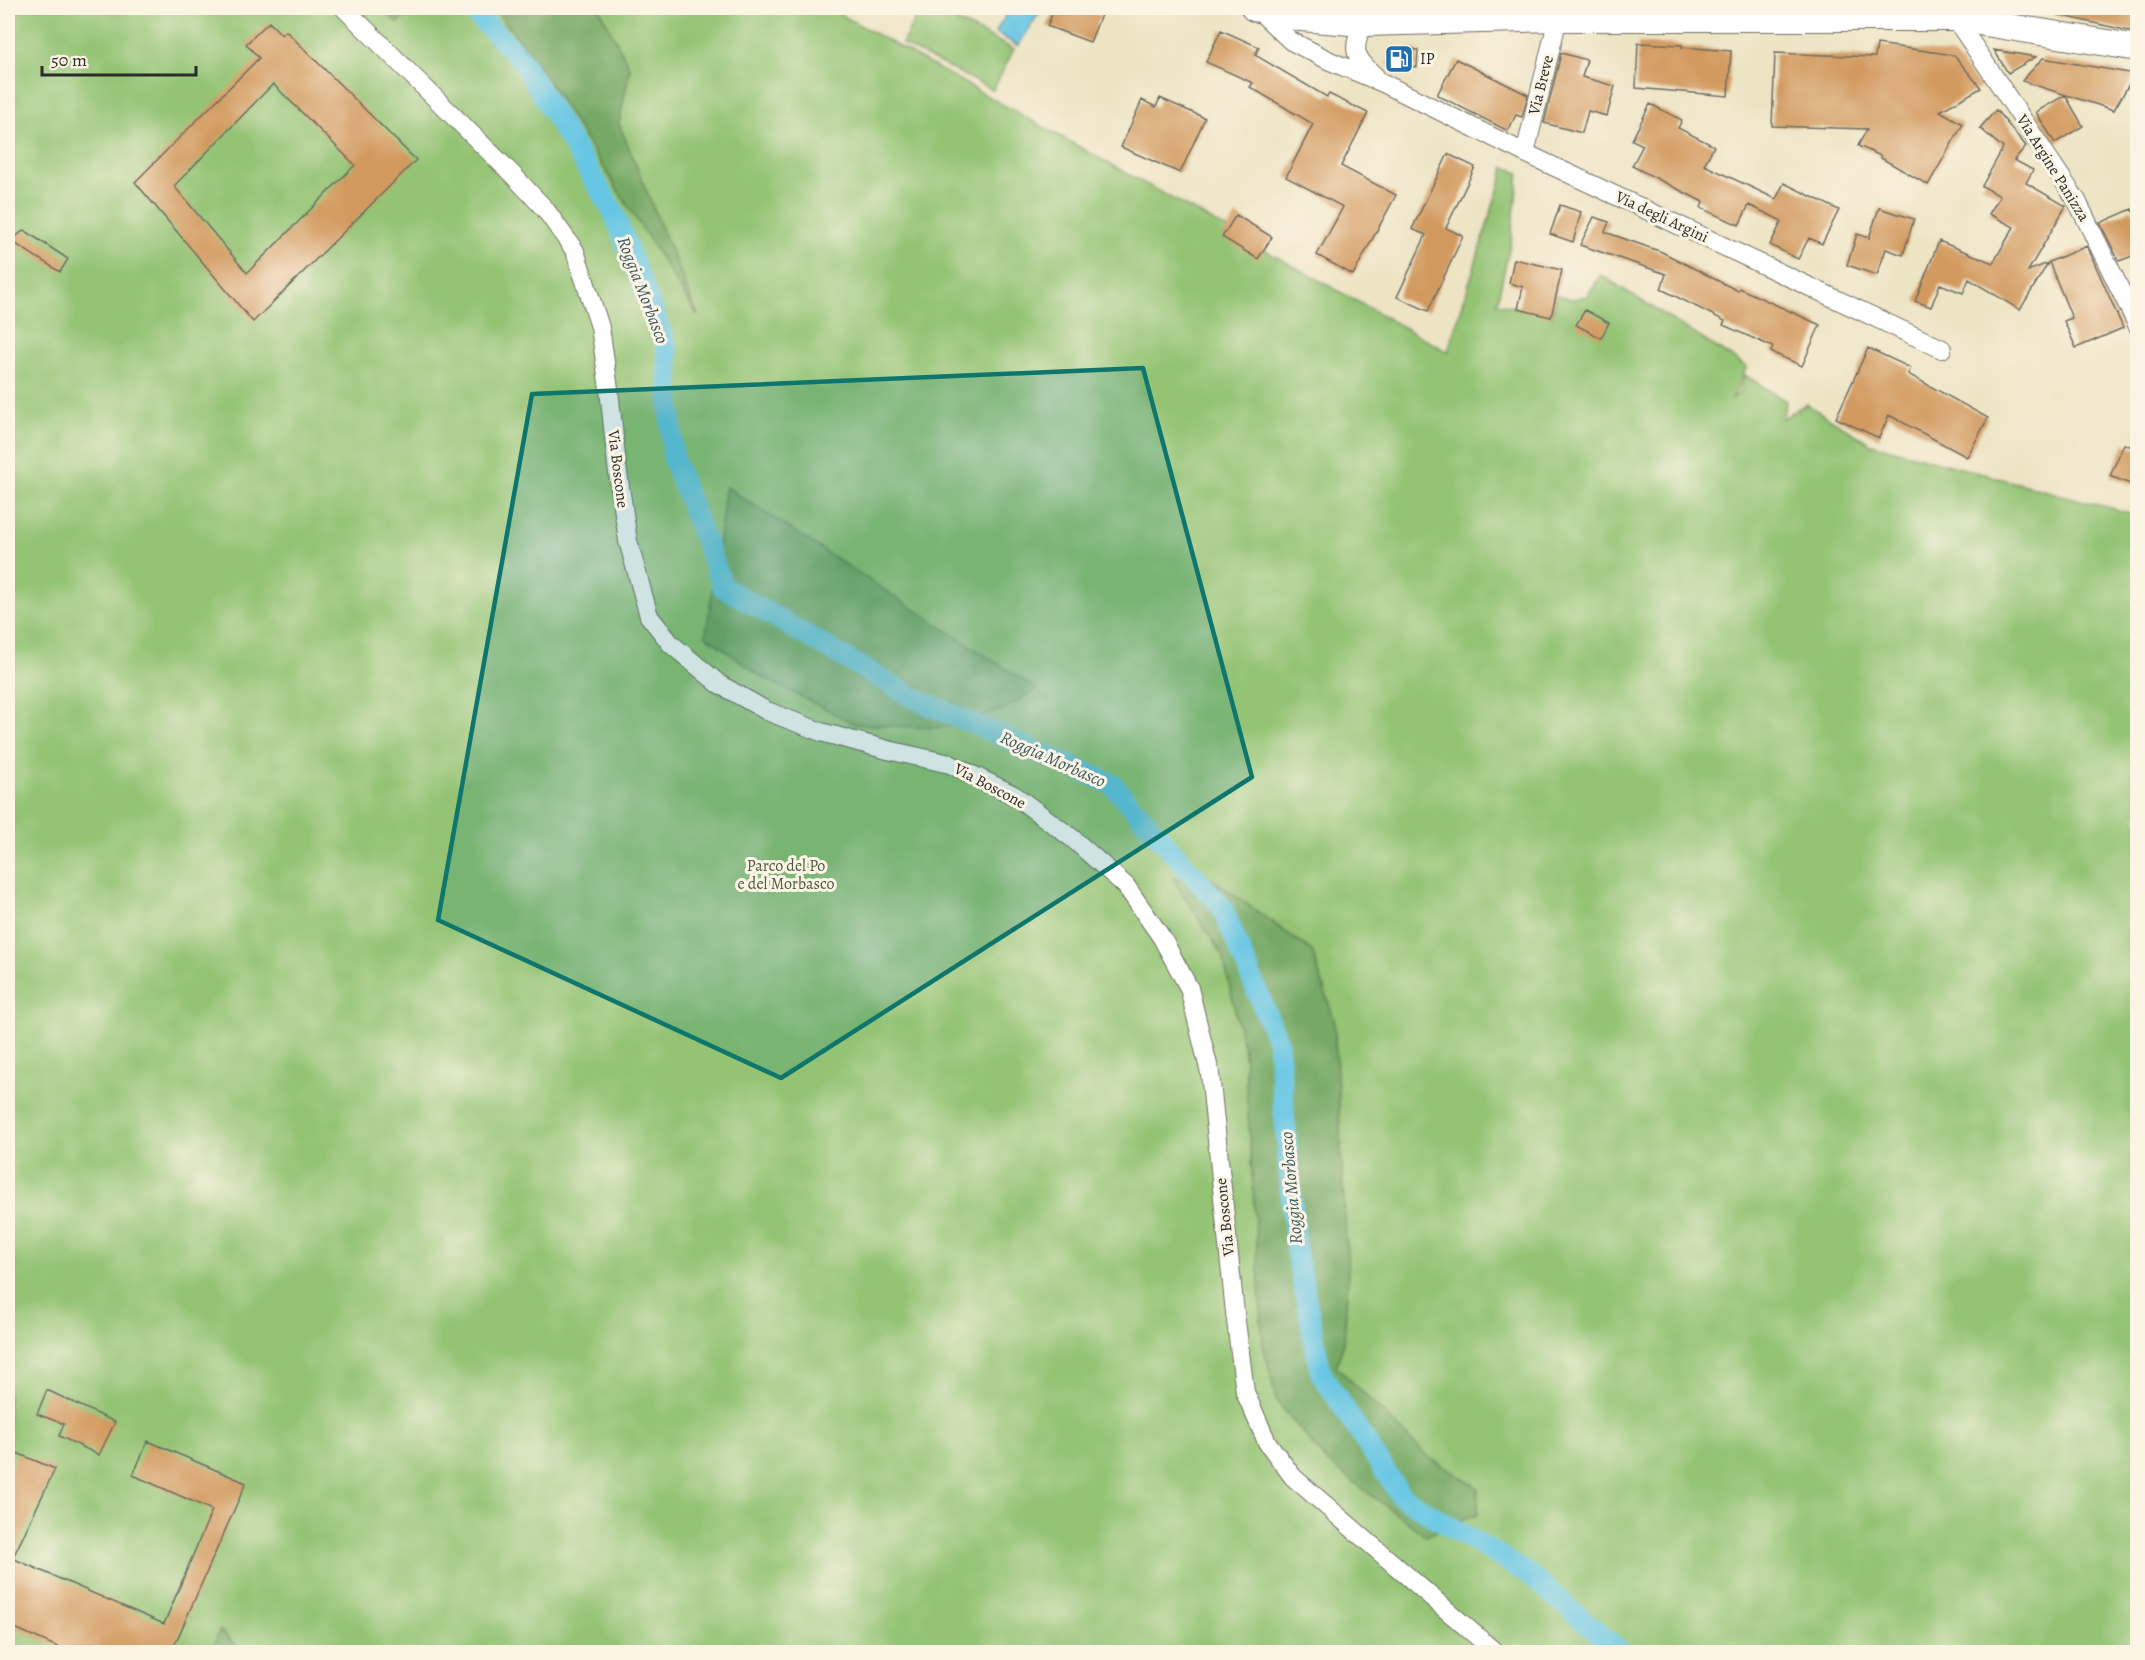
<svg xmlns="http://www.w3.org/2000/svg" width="2145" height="1660" viewBox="0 0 2145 1660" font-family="Alegreya,serif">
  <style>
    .green { fill: #93c373; stroke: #5f774f; stroke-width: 1.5 }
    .forest { fill: #76a965; stroke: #506a48; stroke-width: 1.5 }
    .water { fill: #66c6e4; stroke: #487888; stroke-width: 1.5 }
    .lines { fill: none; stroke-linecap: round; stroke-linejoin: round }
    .canal { stroke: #66c6e4; stroke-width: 21 }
    .building { fill: #d29a5e; fill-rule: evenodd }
    .street-casing { stroke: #6f6c61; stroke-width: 20 }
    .secondary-casing { stroke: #6f6c61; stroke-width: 28 }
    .street { stroke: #fff; stroke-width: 18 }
    .secondary { stroke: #fff; stroke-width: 26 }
    .marked { fill: #0f766e; fill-opacity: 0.2; stroke: #0f766e; stroke-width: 4.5; stroke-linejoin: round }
    .labels { text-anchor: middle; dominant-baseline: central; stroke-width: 6; stroke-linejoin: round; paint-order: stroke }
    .poi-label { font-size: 16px; fill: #2b2b2b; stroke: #fcf5e5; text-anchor: start }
    .street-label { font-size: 16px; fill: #2b2b2b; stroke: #fcf5e5 }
    .park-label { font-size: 16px; fill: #4a5941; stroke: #fcf5e5 }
    .water-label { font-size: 18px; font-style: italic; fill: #3d5a62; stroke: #fcf5e5 }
  </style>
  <rect width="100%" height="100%" fill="#fcf5e5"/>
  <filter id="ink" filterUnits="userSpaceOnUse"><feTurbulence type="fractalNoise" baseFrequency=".0167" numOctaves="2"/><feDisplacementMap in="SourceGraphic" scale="12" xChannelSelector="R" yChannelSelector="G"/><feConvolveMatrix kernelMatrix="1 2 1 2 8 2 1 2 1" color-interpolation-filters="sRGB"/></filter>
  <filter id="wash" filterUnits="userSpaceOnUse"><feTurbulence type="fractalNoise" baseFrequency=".008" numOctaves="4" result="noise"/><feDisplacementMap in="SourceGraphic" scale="24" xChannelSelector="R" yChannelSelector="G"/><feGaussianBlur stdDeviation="1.35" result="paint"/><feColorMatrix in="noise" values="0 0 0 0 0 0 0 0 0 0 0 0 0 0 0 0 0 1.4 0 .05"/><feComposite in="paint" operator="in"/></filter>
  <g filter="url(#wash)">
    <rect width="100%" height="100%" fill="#ede4c4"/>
    <!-- green -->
    <path class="green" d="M 8,8 L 829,8 L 1448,352 L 1505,167 L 1519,173 L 1511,240 L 1497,303 L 1552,316 L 1557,295 L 1572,299 L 1587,296 L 1601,275 L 1747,367 L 1732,398 L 1737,395 L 1745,375 L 1786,401 L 1782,419 L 1806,404 L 1871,444 L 2137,515 L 2137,1652 L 8,1652 Z
      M 921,8 L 930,8 L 1014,49 L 993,90 L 902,44 Z"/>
    <!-- forest -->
    <path class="forest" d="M 382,8 L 411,8 L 398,24 Z
      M 494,8 L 599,8 L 630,68 L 619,124 L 698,316 L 535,60 Z
      M 726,487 L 1037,689 L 1004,709 L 941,728 L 855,724 L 762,677 L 706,636 Z
      M 1208,876 L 1312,951 L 1334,1020 L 1348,1273 L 1344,1343 L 1336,1366 L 1428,1457 L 1478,1488 L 1478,1513 L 1426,1536 L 1327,1462 L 1277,1402 L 1263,1344 L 1244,1051 L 1223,956 L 1173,879 Z
      M 220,1630 L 242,1652 L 211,1652 Z"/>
    <!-- water -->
    <path class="water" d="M 1011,8 L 1030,8 L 1039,13 L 1018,46 L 995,32 Z"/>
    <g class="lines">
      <!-- canal -->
      <path class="canal" d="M 470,8 L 520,58 L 613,211 L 667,348 L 673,459 L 723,587 L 914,698 L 1112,784 L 1222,907 L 1278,1042 L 1296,1250 L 1321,1373 L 1401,1496 L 1531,1576 L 1621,1652"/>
    </g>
    <g id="blocks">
      <!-- building -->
      <path class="building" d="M 1055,8 L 1083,8 L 1101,15 L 1090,42 L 1047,26 Z
        M 2055,8 L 2138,8 L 2138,33 L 2054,14 Z
        M 269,22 L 282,35 L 286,31 L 416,160 L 253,322 L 135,182 L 259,58 L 246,44 ZM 273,84 L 355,165 L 247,273 L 174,186 Z
        M 1221,30 L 1259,47 L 1255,55 L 1327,97 L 1329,94 L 1368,113 L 1341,166 L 1396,195 L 1353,275 L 1317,255 L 1343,207 L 1286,177 L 1313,124 L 1250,87 L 1253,83 L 1206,62 Z
        M 1638,43 L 1682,45 L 1682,47 L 1731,51 L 1728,96 L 1636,88 Z
        M 1877,44 L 1954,55 L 1981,88 L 1940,111 L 1963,124 L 1928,185 L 1881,158 L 1881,156 L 1858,146 L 1867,129 L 1772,126 L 1775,53 L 1875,57 Z
        M 1390,48 L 1418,50 L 1417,67 L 1388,65 Z
        M 1994,50 L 2036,57 L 2008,73 Z
        M 1561,53 L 1587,60 L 1582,77 L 1615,86 L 1607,116 L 1588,111 L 1582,133 L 1544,123 Z
        M 2043,58 L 2135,74 L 2114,110 L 2022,81 Z
        M 1456,59 L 1528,95 L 1522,117 L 1516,115 L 1508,131 L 1437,95 Z
        M 2065,95 L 2083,126 L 2055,143 L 2036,112 Z
        M 1160,98 L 1205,118 L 1180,173 L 1121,147 L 1142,100 L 1156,107 Z
        M 1650,104 L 1682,120 L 1678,128 L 1714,146 L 1704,165 L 1776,199 L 1784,183 L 1839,210 L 1822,244 L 1809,238 L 1798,259 L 1770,245 L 1782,221 L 1749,205 L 1739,225 L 1701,208 L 1703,202 L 1632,166 L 1643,145 L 1632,140 Z
        M 1996,110 L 2026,146 L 2014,160 L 2033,170 L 2026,183 L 2066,206 L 2028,271 L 2048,263 L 2020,310 L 1969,279 L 1963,293 L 1940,284 L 1931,307 L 1915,301 L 1939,241 L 1993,263 L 2014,227 L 1989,214 L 2000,196 L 1982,186 L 2003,148 L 1980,128 Z
        M 1448,154 L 1475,167 L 1446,228 L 1463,236 L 1428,311 L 1397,297 L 1426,235 L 1412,229 Z
        M 1560,205 L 1581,212 L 1573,242 L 1550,234 Z
        M 1879,208 L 1914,219 L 1903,255 L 1886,249 L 1877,275 L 1847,265 L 1857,234 L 1869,238 Z
        M 2132,209 L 2138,222 L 2138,254 L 2119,261 L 2100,223 Z
        M 1236,215 L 1272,237 L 1258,259 L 1222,237 Z
        M 1594,217 L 1609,222 L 1605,232 L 1662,252 L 1738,291 L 1739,288 L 1820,325 L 1802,366 L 1771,352 L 1773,347 L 1723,325 L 1725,321 L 1661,289 L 1666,274 L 1580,245 Z
        M 24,230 L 68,259 L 60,272 L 11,241 Z
        M 2087,246 L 2123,328 L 2076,348 L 2064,321 L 2072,318 L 2049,262 Z
        M 1514,259 L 1562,270 L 1551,317 L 1518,309 L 1523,287 L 1509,283 Z
        M 1585,310 L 1609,323 L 1601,338 L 1576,325 Z
        M 1868,348 L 1911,368 L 1908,374 L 1988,418 L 1967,457 L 1889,415 L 1879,438 L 1836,418 Z
        M 2124,444 L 2138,449 L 2138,487 L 2110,476 Z
        M 47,1390 L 115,1422 L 99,1455 L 59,1436 L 64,1424 L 37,1414 Z
        M 148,1441 L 246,1483 L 171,1653 L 71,1653 L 8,1625 L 8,1569 L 12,1558 L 164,1624 L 212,1510 L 133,1475 Z
        M 17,1453 L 55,1469 L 8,1568 L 8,1477 Z"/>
    </g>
  </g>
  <g filter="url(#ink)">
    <use href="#blocks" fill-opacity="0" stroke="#6f6c61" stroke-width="1.5"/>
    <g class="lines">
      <!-- street casing -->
      <g class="street-casing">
        <path id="street" d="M 344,8 L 513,175 L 545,209 L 575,251 L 600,327 L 609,389 L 617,466 L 628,541 L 649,616 L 671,644 L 719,684 L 767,711 L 821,732 L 888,750 L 950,764 L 1014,795 L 1072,838 L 1126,886 L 1162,938 L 1189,988 L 1210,1073 L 1235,1313 L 1245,1392 L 1267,1442 L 1293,1477 L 1495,1652
          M 1257,9 L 1291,41 L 1330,61 L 1383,83 L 1525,153 L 1942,349
          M 1955,18 L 2077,201 L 2138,326
          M 1363,23 C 1352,50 1353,56 1375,76
          M 1525,153 L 1558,18"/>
      </g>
      <!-- secondary casing -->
      <g class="secondary-casing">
        <path id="secondary" d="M 1254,8 L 1301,18 L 1363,23 L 1558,18 L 1955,18 L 2138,48"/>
      </g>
      <!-- street -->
      <use href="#street" class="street"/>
      <!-- secondary -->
      <use href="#secondary" class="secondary"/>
    </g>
  </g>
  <!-- marked area -->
  <path class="marked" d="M 1143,368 L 1252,777 L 781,1078 L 438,920 L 532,394 Z"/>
  <!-- icons -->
  <defs>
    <g id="fuel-square" transform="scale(1.5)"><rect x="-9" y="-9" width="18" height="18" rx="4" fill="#1f6fb2" stroke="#fcf5e5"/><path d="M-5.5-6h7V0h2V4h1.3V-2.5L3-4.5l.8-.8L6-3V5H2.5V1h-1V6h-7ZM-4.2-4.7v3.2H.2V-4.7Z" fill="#fff"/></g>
  </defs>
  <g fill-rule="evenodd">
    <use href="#fuel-square" x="1399" y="59"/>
  </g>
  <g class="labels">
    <!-- poi labels -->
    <g class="poi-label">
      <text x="1420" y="59">IP</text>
    </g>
    <!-- street labels -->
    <g class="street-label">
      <text transform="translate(1541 85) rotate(-76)">Via Breve</text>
      <text transform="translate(2053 168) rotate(58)">Via Argine Panizza</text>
      <text transform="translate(1662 217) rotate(25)">Via degli Argini</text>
      <text transform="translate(618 469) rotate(83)">Via Boscone</text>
      <text transform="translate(990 786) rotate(28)">Via Boscone</text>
      <text transform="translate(1225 1217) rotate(-96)">Via Boscone</text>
    </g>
    <!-- park labels -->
    <g class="park-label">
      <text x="786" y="866">Parco del Po<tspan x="786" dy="18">e del Morbasco</tspan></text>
    </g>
    <!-- water labels -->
    <g class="water-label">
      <text transform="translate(643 290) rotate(69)">Roggia Morbasco</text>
      <text transform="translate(1053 759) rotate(24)">Roggia Morbasco</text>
      <text transform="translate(1291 1188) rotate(-95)">Roggia Morbasco</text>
    </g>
  </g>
  <!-- margin -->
  <rect width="2145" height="1660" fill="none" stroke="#fcf5e5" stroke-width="30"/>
  <!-- scale -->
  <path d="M42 66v9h154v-9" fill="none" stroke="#2b2b2b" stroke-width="3"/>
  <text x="51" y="66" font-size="18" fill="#2b2b2b" stroke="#fcf5e5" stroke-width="4.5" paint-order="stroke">50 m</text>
</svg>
